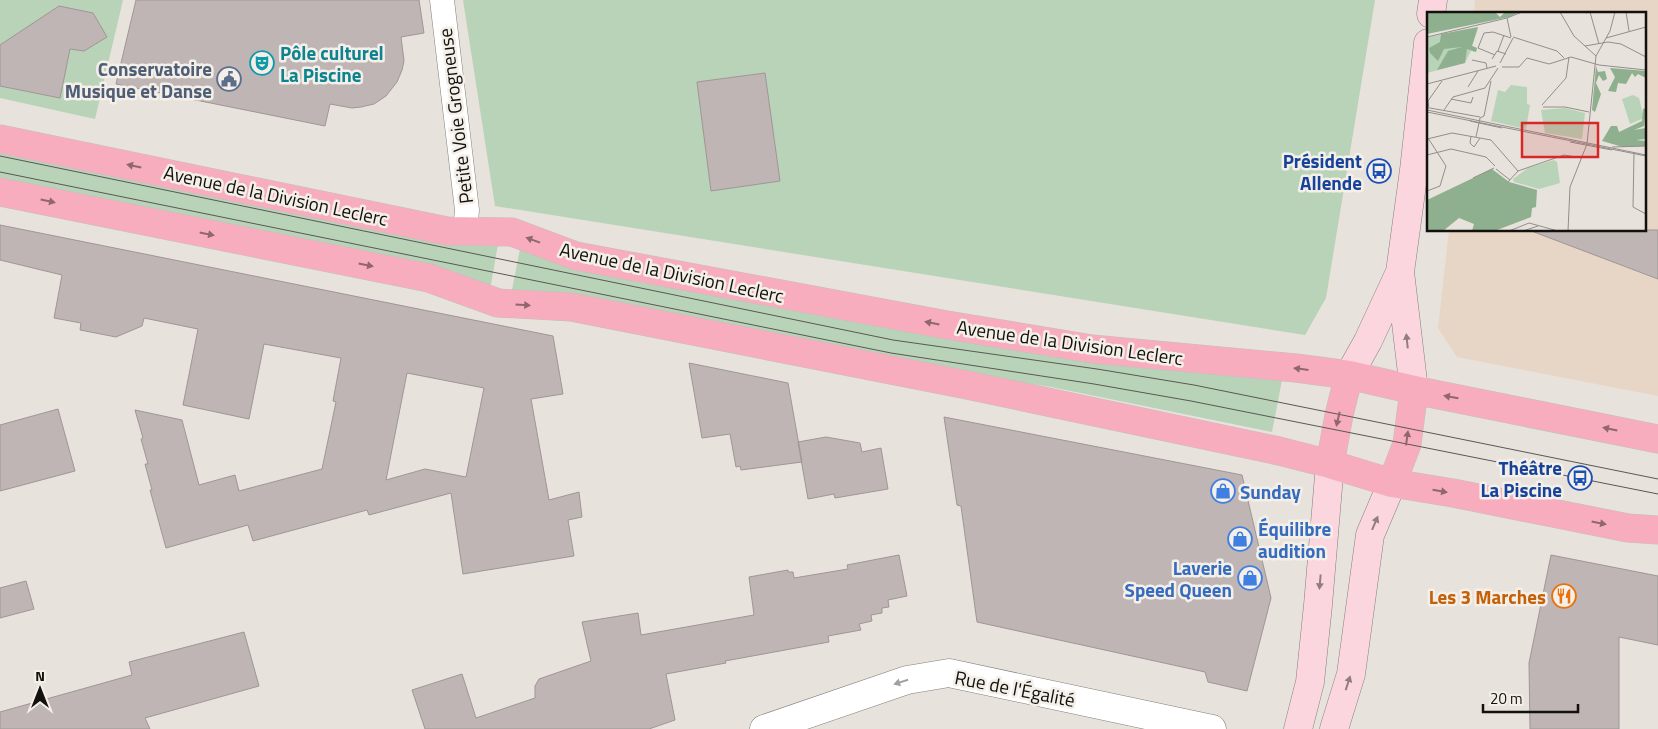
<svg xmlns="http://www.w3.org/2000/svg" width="1658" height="729" viewBox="0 0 1658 729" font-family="'Titillium Web',sans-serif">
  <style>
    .education { fill: #e7d6c5 }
    .green { fill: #b8d3b7 }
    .building { fill: #beb5b4; stroke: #9f9695; fill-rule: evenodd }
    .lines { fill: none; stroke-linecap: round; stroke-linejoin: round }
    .pedestrian-casing { stroke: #837f79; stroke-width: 25 }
    .minor-casing { stroke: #837f79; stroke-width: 29 }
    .secondary-casing { stroke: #837f79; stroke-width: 29 }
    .primary-casing { stroke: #c1c1c0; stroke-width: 29 }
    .pedestrian { stroke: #fff; stroke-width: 24 }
    .minor { stroke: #fff; stroke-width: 28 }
    .secondary { stroke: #fbd6de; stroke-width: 28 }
    .primary { stroke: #f7adbd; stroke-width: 28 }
    .tram { stroke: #5a5854; stroke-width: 1 }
    .oneway { fill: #90676e }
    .oneway2 { fill: #927d80 }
    .oneway3 { fill: #a0a09f }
    .labels { text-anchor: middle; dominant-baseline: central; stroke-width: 5; stroke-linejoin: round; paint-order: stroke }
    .culture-label { font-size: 19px; font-weight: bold; fill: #0d838f; stroke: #f4efe9; text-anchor: start }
    .service-label { font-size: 19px; font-weight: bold; fill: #4e5e75; stroke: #f4efe9; text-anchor: end }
    .street-label { font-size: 19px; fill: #12110e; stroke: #f4efe9 }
    .transit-label { font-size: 19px; font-weight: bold; fill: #164399; stroke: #f4efe9; text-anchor: end }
    .shop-label { font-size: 19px; font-weight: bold; fill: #366cbe; stroke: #f4efe9; text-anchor: start }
    .food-label { font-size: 19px; font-weight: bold; fill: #c56008; stroke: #f4efe9; text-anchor: end }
    .inset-road { fill: none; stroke: #928e8a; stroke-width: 1 }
    .view { fill: #d62828; fill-opacity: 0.15; stroke: #d62828; stroke-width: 2.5 }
    .inset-edge { fill: none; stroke: #12110e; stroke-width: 2.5 }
  </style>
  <rect width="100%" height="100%" fill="#e7e2dc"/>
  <!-- education -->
  <path class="education" d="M 1475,0 L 1658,0 L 1658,396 L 1457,357 L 1438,328 L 1449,230 L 1644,230 L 1644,14 L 1474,14 Z"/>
  <!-- green -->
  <path class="green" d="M 0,0 L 123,0 L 95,119 L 0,98 Z
    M 463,0 L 1375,0 L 1326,298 L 1305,335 L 495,206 Z
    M 0,149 L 498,244 L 490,290 L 0,181 Z
    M 520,249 L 770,305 L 930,336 L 1102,362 L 1282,380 L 1272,432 L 1051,387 L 898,363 L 511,295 Z"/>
  <!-- building -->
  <path class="building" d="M 136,0 L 419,0 L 424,33 L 401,37 L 404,61 L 402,70 L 397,82 L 386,96 L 374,104 L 361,107 L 352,108 L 330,104 L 325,126 L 116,84 Z
    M 59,6 L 93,13 L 107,37 L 84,51 L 70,49 L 60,98 L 0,86 L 0,45 Z
    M 765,73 L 780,181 L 711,191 L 697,82 Z
    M 0,225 L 553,336 L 563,394 L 531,399 L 549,500 L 579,492 L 582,517 L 568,520 L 574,556 L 463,574 L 451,493 L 369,515 L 367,510 L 253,541 L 248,525 L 166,548 L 150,490 L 152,490 L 145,464 L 148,464 L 141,439 L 143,438 L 135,410 L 182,420 L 199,485 L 235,475 L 239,491 L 322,469 L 336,402 L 333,401 L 341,358 L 264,344 L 249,419 L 183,405 L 198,329 L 144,318 L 142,326 L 116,337 L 80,330 L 81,323 L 54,318 L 62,275 L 0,260 ZM 407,373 L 484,388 L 466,477 L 425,469 L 386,480 Z
    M 1534,230 L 1658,230 L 1658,279 L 1534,232 Z
    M 689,363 L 788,383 L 802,462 L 741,470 L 740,466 L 736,467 L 730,434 L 702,438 Z
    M 58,409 L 75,471 L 0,491 L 0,425 Z
    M 944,417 L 1242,475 L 1271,598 L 1247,691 L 1208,682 L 1205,672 L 977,622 L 961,506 L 957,505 Z
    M 826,437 L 860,443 L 862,452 L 881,448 L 888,489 L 835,498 L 834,494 L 808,499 L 798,442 Z
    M 899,555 L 907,596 L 888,600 L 889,607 L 882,608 L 882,613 L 871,615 L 872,621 L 859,624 L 861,630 L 828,636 L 829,642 L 725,661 L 726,663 L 666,674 L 675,720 L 649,729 L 425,729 L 412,690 L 462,674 L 476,718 L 535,698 L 535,686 L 539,679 L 591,661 L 582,622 L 638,613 L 641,635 L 754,615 L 749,577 L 788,570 L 788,572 L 793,572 L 794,578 L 848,569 L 847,565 Z
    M 1551,555 L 1658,576 L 1658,645 L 1619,637 L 1619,729 L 1530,729 L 1529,663 Z
    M 26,581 L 34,609 L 0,618 L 0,588 Z
    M 244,632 L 259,686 L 145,718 L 150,729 L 0,729 L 0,712 L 132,675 L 129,662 Z"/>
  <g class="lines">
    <!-- pedestrian casing -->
    <g class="pedestrian-casing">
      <path id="pedestrian" d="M 442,0 L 467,210 L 465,231"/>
    </g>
    <!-- minor casing -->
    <g class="minor-casing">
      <path id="minor" d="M 764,729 L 907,680 L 949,673 L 1212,729"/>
    </g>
    <!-- secondary casing -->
    <g class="secondary-casing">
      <path id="secondary" d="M 1431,14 L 1433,0
        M 1349,375 L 1368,341 L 1400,272
        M 1414,390 L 1400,272 L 1414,170 L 1428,43
        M 1298,729 L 1310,682 L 1318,605 L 1330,464
        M 1334,729 L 1351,674 L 1370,535 L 1392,483"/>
    </g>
    <!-- primary casing -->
    <g class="primary-casing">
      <path id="primary" d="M 0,139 L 447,231 L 512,232 L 576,256 L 947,325 L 1092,349 L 1296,368 L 1349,375 L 1414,390 L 1658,439
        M 0,192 L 429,278 L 498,303 L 571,307 L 967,385 L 1279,451 L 1330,464 L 1392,483 L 1453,493 L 1628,528 L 1658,530
        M 1330,464 L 1339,415 L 1349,375
        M 1392,483 L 1407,444 L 1414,390"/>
    </g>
    <!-- pedestrian -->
    <use href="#pedestrian" class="pedestrian"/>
    <!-- minor -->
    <use href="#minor" class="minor"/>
    <!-- secondary -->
    <use href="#secondary" class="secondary"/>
    <!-- primary -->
    <use href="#primary" class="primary"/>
    <!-- tram -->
    <path class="tram" d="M 0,156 L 893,340 L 1097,369 L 1194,385 L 1658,479
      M 0,172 L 891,353 L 1094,384 L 1191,401 L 1658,494"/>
  </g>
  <!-- one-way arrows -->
  <defs><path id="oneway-solid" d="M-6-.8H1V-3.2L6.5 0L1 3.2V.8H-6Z" transform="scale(1.25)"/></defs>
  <g class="oneway">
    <use href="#oneway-solid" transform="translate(134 166) rotate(-168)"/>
    <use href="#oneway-solid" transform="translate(48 201) rotate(12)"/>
    <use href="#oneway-solid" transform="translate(207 234) rotate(11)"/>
    <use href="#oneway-solid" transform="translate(533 240) rotate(-160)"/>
    <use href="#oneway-solid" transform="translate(366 265) rotate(11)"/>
    <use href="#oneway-solid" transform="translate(523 305) rotate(3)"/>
    <use href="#oneway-solid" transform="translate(932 323) rotate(-169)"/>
    <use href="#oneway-solid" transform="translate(1301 369) rotate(-173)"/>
    <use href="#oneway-solid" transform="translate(1451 397) rotate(-170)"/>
    <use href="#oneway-solid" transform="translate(1338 419) rotate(103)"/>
    <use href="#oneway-solid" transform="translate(1610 429) rotate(-168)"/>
    <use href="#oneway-solid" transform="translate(1407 438) rotate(-82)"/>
    <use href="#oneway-solid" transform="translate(1440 491) rotate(10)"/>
    <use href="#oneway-solid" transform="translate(1599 523) rotate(11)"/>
  </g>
  <g class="oneway2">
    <use href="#oneway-solid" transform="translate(1407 341) rotate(-96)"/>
    <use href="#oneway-solid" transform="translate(1375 523) rotate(-67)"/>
    <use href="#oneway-solid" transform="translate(1320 582) rotate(95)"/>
    <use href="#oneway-solid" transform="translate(1348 683) rotate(-72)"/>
  </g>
  <use class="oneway3" href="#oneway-solid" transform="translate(901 682) rotate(162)"/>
  <!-- icons -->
  <defs>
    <g id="theatre-ring" transform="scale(1.25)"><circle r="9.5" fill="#f4efe9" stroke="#0f9aa8" stroke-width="1.5"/><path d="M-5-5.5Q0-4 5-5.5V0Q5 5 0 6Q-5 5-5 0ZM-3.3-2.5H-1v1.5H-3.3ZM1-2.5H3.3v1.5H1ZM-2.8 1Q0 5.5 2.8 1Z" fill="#0f9aa8"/></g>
    <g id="civic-ring" transform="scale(1.25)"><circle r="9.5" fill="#f4efe9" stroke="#5c6f8a" stroke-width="1.5"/><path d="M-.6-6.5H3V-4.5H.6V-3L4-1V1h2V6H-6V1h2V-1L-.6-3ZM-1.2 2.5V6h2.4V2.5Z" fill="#5c6f8a"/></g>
    <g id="bus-ring" transform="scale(1.25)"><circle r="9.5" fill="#f4efe9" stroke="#1a4fb4" stroke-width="1.5"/><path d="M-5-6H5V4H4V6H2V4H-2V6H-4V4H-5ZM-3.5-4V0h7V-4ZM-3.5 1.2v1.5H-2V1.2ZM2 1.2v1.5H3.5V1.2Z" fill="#1a4fb4"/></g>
    <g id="shop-ring" transform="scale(1.25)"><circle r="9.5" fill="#f4efe9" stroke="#3f7fe0" stroke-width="1.5"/><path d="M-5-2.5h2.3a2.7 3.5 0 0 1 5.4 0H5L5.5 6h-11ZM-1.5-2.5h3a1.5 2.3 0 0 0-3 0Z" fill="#3f7fe0"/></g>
    <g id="restaurant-ring" transform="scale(1.25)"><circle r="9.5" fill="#f4efe9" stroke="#e8710a" stroke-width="1.5"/><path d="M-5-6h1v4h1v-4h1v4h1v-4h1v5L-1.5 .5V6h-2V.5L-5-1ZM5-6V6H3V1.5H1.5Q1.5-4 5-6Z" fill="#e8710a"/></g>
  </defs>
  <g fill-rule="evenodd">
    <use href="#theatre-ring" x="262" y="63"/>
    <use href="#civic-ring" x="229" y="79"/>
    <use href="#bus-ring" x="1379" y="171"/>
    <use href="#bus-ring" x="1580" y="478"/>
    <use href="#shop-ring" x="1223" y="491"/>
    <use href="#shop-ring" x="1240" y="539"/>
    <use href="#shop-ring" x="1250" y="578"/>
    <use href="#restaurant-ring" x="1564" y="596"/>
  </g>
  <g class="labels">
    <!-- culture labels -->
    <g class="culture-label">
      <text x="280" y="52">Pôle culturel<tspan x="280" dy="22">La Piscine</tspan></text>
    </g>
    <!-- service labels -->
    <g class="service-label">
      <text x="212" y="68">Conservatoire<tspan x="212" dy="22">Musique et Danse</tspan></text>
    </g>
    <!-- street labels -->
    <g class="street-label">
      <text transform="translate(455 116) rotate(-97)">Petite Voie Grogneuse</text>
      <text transform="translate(276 195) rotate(12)">Avenue de la Division Leclerc</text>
      <text transform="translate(672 272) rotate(12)">Avenue de la Division Leclerc</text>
      <text transform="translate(1070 342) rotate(8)">Avenue de la Division Leclerc</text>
      <text transform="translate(1015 688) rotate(11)">Rue de l'Égalité</text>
    </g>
    <!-- transit labels -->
    <g class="transit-label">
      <text x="1362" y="160">Président<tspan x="1362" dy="22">Allende</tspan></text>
      <text x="1562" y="467">Théâtre<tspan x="1562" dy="22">La Piscine</tspan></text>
    </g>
    <!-- shop labels -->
    <g class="shop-label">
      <text x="1240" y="491">Sunday</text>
      <text x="1258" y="528">Équilibre<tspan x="1258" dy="22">audition</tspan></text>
      <text x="1232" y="567" text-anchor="end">Laverie<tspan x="1232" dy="22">Speed Queen</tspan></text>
    </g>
    <!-- food labels -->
    <g class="food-label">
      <text x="1546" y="596">Les 3 Marches</text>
    </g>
  </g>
  <!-- overview -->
  <g transform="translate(1427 12)">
    <rect width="219" height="219" fill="#e7e2dc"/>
    <path d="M 51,16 L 45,34 L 50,36 L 49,40 L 44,39 L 38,51 L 0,61 L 0,25 ZM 84,73 L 100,75 L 100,92 L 103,93 L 99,117 L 64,109 L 71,78 L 78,80 ZM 206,83 L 212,86 L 217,106 L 203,112 L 195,87 ZM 138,96 L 158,101 L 155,127 L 118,121 L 114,98 ZM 127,148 L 130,150 L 133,171 L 112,177 L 87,170 L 86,167 L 101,156 Z" fill="#b8d3b7"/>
    <path d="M 0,0 L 68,0 L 73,5 L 77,1 L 92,0 L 82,5 L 0,22 ZM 51,15 L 45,34 L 50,36 L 49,40 L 40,37 L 38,51 L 10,58 L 21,39 L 35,35 L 17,37 L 11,49 L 3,41 L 2,36 L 13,30 L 14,22 ZM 169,54 L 171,60 L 178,59 L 180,67 L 176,69 L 172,63 L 169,71 L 174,82 L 168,100 L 165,98 ZM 183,56 L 219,59 L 219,66 L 211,62 L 208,65 L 205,61 L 199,72 L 191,71 L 189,80 L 181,79 L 188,65 ZM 219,96 L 217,114 L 207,118 L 219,116 L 219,127 L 209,128 L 219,129 L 219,134 L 196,135 L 175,129 L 184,114 L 190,114 L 192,120 L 215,109 L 216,97 ZM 65,157 L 82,170 L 110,178 L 109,195 L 105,196 L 104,205 L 70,218 L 45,219 L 47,212 L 32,206 L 16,219 L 0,219 L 0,188 Z" fill="#8eb08e"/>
    <path class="inset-road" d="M 133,0 L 147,24 L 169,44M 199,0 L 202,19M 159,1 L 163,0 L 172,32M 80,6 L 84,25M 0,25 L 80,6 L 95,0M 86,25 L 130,39 L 137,46M 179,26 L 219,15M 158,34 L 181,30 L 194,32 L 219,45M 71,39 L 77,23M 68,43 L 51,36 L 57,21 L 66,20 L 84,26M 65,47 L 70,39 L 79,42M 45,48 L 59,51 L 60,56M 73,51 L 86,26M 75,55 L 92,55 L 100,46 L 122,52 L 144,45 L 172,53 L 219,58M 0,72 L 69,54M 41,75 L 51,59M 24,87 L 44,91 L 46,85M 115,93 L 139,66 L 142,45M 116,95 L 138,95 L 162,100M 3,96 L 53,105M 2,97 L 1,89 L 15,69M 0,98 L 219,143M 17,98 L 26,85 L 58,76 L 71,56M 0,100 L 219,144M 43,109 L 75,116M 44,124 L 43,131 L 47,135 L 53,126M 49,125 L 53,106 L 57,104 L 64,69M 0,127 L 25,121 L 64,128 L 91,159M 143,130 L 185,138M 185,135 L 219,134M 207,140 L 206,195 L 219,202M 0,143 L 24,137 L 59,145 L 68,154M 69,157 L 83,168M 46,166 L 67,156M 81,170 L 91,159 L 137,143 L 155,146M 0,179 L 13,174 L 19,154 L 1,126M 82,219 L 102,211 L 131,219M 96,219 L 111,214M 141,219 L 143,175 L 160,132 L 169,44 L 183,19 L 188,0"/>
    <path class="view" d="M 95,111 L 171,111 L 171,145 L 95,145 Z"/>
    <rect width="219" height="219" class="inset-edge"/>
  </g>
  <!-- north arrow -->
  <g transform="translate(40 689)" stroke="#f4efe9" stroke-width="4" paint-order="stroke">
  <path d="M0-4L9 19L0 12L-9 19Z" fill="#12110e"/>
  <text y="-8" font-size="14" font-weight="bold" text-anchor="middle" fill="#12110e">N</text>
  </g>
  <!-- scale -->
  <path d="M1483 704v8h95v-8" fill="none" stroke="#12110e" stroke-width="2.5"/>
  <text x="1490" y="704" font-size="15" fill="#12110e" stroke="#f4efe9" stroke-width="4" paint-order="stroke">20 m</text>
</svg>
